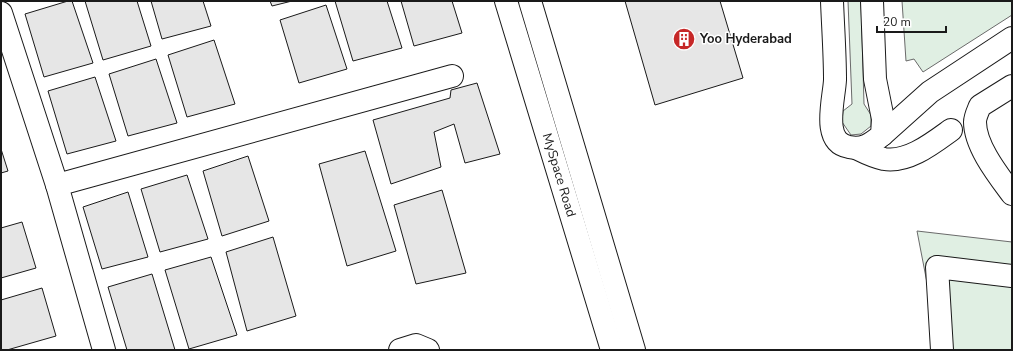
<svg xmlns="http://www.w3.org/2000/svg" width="1013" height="351" viewBox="0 0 1013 351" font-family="'Nunito Sans',sans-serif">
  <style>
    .green { fill: #e0efe3; stroke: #6a6a6a }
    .building { fill: #e6e6e6; stroke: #1a1a1a }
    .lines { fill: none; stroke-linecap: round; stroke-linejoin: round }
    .minor-casing { stroke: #1a1a1a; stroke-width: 24 }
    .minor { stroke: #fff; stroke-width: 22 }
    .labels { text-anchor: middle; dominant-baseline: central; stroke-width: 3; stroke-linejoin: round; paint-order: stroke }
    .poi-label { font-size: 13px; font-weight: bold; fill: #1a1a1a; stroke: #fff; text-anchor: start }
    .street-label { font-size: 13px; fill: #1a1a1a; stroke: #fff }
  </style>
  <rect width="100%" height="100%" fill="#fff"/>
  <!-- green -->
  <path class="green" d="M 848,1 L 861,1 L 864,104 L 871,115 L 871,126 L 861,134 L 851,135 L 842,122 L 843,111 L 852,104 Z
    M 902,1 L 1012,1 L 1012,15 L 923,72 L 914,59 L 906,61 Z
    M 917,231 L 1012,242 L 1012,350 L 940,350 Z"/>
  <!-- building -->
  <path class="building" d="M 68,1 L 72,1 L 93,63 L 44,77 L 25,14 Z
    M 85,1 L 137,1 L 151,46 L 103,60 Z
    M 151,1 L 203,1 L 211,26 L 162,39 Z
    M 270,1 L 292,1 L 272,6 Z
    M 335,1 L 387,1 L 402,48 L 353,61 Z
    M 401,1 L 452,1 L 462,33 L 414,46 Z
    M 625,1 L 720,1 L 743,78 L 655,105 Z
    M 326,5 L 347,69 L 299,83 L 280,20 Z
    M 214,40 L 235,104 L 187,117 L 168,55 Z
    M 156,59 L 177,123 L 128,136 L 109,74 Z
    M 95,77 L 116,141 L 67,154 L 48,91 Z
    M 477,83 L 500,154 L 465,163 L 454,124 L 434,132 L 441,167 L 391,184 L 373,120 L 450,98 L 451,90 Z
    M 1,149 L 8,171 L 1,173 Z
    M 365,151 L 396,251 L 347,266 L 319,164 Z
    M 248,156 L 269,221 L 222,236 L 203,171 Z
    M 187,175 L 208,239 L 160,252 L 141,189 Z
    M 442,190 L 466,273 L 416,284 L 394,205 Z
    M 128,192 L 148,257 L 102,269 L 83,207 Z
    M 22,222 L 36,268 L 1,278 L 1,228 Z
    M 273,237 L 296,316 L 247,331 L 226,252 Z
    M 211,257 L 237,335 L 189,349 L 165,270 Z
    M 152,274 L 175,350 L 127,350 L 108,287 Z
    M 42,288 L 56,336 L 7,350 L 1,350 L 1,300 Z"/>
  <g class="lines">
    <!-- minor casing -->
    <g class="minor-casing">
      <g id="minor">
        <path id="s1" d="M 506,1 L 612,350"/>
        <path d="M 530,1 L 634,350"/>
        <path d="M 832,1 C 833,27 835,54 835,80 C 834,100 821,142 849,147 C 863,150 871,144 882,135 L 883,119 L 875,79 L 872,1"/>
        <path d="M 1,13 L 57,185 L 104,350"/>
        <path d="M 1012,86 L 980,106 C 978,111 975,117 975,122 C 975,146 998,175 1012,194"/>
        <path d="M 882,135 L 930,92 L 1012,38"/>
        <path d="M 858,149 C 866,153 875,157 884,159 C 908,163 933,143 951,130"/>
        <path d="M 57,185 L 452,76"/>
        <path d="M 400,350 L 416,345 L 428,350"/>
        <path d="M 942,350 L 937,267 L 1012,276"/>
      </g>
    </g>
    <!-- minor -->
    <use href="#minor" class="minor"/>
  </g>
  <!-- icons -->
  <defs>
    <g id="building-disc" transform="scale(1.15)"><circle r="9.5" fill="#c62828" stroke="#fff"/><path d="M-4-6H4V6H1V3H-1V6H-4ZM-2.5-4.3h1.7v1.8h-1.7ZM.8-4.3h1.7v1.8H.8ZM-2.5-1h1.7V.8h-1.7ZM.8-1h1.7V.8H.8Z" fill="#fff"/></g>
  </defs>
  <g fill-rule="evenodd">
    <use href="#building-disc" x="684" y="39"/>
  </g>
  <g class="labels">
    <!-- poi labels -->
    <g class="poi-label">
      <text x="700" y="39">Yoo Hyderabad</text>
    </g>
    <!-- street labels -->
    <g class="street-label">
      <text stroke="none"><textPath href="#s1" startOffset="182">MySpace Road</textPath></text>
    </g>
  </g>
  <!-- border -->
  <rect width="1013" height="351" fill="none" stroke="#1a1a1a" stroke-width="4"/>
  <!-- scale -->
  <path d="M877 26v6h69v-6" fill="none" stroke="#1a1a1a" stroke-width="2"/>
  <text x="883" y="26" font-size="12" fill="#1a1a1a" stroke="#ffffff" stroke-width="3" paint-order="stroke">20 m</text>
</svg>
